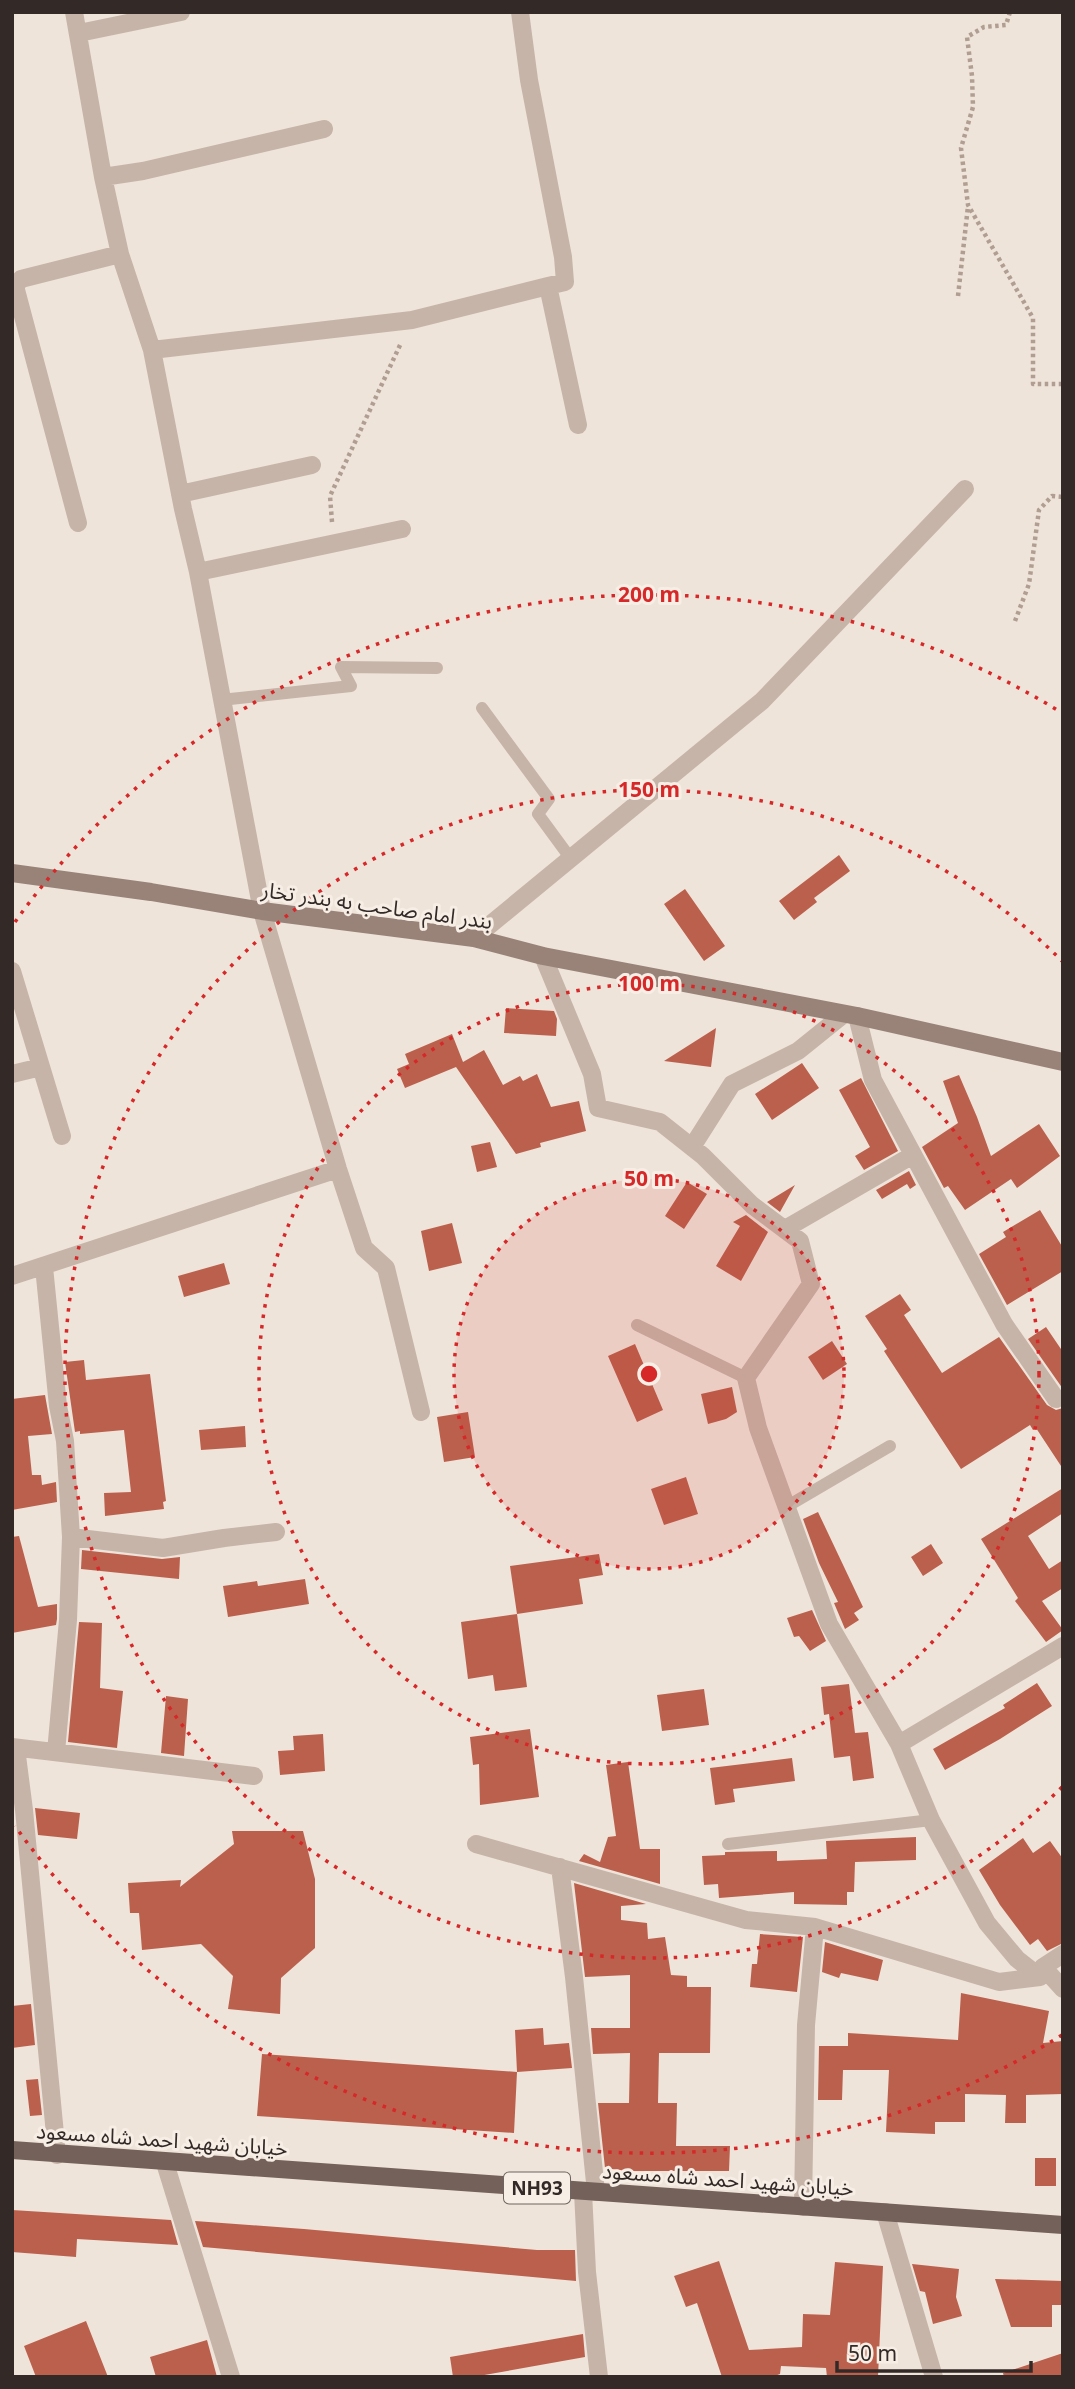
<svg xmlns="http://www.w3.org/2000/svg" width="1075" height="2389" viewBox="0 0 1075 2389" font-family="'Noto Sans','Noto Sans Arabic',sans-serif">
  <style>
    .building { fill: #bb604d }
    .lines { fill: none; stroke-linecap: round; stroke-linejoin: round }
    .path { stroke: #b19e92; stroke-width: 4.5; stroke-dasharray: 3.5 3.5; stroke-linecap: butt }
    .service { stroke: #c6b4a8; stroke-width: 12 }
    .minor { stroke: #c6b4a8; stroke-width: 18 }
    .secondary { stroke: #998379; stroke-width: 18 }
    .primary { stroke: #74615a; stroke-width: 18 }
    .ring { fill: none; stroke: #d62828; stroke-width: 3.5; stroke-dasharray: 3.5 7 }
    .labels { text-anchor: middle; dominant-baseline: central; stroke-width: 6; stroke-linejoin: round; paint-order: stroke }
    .shield { fill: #f7eee6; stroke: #6e6560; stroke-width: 2 }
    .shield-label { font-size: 19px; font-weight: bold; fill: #332a27 }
    .street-label { font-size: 21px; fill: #332a27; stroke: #f7eee6 }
    .centre { fill: #d62828; stroke: #f7eee6; stroke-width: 3.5 }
    .ring-label { font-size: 21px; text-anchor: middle; font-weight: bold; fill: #d62828; stroke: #f7eee6; stroke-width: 6; stroke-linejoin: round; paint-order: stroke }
  </style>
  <rect width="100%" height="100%" fill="#efe4da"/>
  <!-- building -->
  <path class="building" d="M 839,855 L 850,871 L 814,898 L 817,902 L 794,920 L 779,901 Z
    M 685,889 L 725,946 L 704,961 L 664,904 Z
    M 506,1008 L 554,1011 L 557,1019 L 556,1036 L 504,1033 Z
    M 716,1028 L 711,1067 L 664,1061 Z
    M 452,1034 L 463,1062 L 484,1050 L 503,1085 L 520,1076 L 523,1081 L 537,1074 L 551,1107 L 579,1101 L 586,1131 L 540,1143 L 541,1147 L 516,1154 L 456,1067 L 405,1088 L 397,1069 L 409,1064 L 405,1054 Z
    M 802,1063 L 819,1088 L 772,1120 L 755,1094 Z
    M 959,1075 L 977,1117 L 991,1156 L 1039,1124 L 1060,1156 L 1017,1188 L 1011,1179 L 965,1210 L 948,1186 L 944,1188 L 922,1147 L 958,1123 L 943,1081 Z
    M 861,1078 L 898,1151 L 864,1170 L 855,1156 L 870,1147 L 839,1090 Z
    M 490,1142 L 497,1167 L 477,1172 L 471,1146 Z
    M 909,1171 L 916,1185 L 910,1189 L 907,1184 L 882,1199 L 876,1190 Z
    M 687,1182 L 707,1194 L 684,1229 L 665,1216 Z
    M 795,1185 L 780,1212 L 767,1202 Z
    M 1040,1210 L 1063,1248 L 1063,1271 L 1007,1305 L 979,1254 L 1006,1237 L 1003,1232 Z
    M 746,1215 L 768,1232 L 741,1281 L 716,1266 L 740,1226 L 733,1222 Z
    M 452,1223 L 462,1263 L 429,1271 L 421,1231 Z
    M 224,1263 L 230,1284 L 184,1297 L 178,1276 Z
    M 900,1294 L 911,1310 L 904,1315 L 942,1373 L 999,1337 L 1047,1405 L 1056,1410 L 1063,1408 L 1063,1469 L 1036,1428 L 1033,1430 L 1030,1425 L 961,1469 L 884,1351 L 887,1349 L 865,1316 Z
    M 1046,1327 L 1063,1352 L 1063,1389 L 1028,1339 Z
    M 832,1341 L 847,1364 L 823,1380 L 808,1357 Z
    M 635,1344 L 663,1410 L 637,1422 L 608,1356 Z
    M 84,1360 L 86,1380 L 150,1374 L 166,1501 L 163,1502 L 164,1509 L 105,1516 L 104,1493 L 131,1492 L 124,1430 L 80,1434 L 80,1431 L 75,1432 L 65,1362 Z
    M 732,1387 L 737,1412 L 726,1419 L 708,1424 L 701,1394 Z
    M 45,1395 L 52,1434 L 28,1436 L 32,1475 L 41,1475 L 42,1485 L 56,1482 L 57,1502 L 12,1510 L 12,1399 Z
    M 468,1412 L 475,1457 L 444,1462 L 437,1417 Z
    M 245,1426 L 246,1447 L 201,1450 L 199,1430 Z
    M 686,1477 L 698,1514 L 664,1525 L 651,1489 Z
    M 1063,1488 L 1063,1513 L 1028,1536 L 1049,1569 L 1063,1560 L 1063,1588 L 1042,1601 L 1063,1630 L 1046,1642 L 1015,1601 L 1018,1598 L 981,1539 Z
    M 818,1512 L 863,1607 L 854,1613 L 859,1620 L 845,1629 L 834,1603 L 838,1602 L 819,1563 L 803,1519 Z
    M 19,1536 L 38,1607 L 57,1604 L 57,1619 L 56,1625 L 12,1633 L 12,1537 Z
    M 931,1544 L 943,1563 L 923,1576 L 911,1557 Z
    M 82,1550 L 162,1559 L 180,1557 L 179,1579 L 81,1569 Z
    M 599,1554 L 603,1575 L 579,1579 L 583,1604 L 517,1614 L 527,1687 L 495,1691 L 493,1675 L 468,1679 L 461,1622 L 517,1614 L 510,1566 Z
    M 305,1579 L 309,1604 L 228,1617 L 223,1586 L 257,1581 L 258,1586 Z
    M 812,1610 L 826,1641 L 810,1651 L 799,1636 L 794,1637 L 787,1618 Z
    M 79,1622 L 102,1623 L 100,1688 L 123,1691 L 117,1748 L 68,1742 Z
    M 1037,1683 L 1052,1706 L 1000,1739 L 945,1770 L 933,1749 L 1005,1708 L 1003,1705 Z
    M 849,1684 L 855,1733 L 868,1732 L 874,1778 L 853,1781 L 850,1756 L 834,1758 L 829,1714 L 824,1715 L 821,1687 Z
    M 704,1689 L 709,1725 L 662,1731 L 657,1695 Z
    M 166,1696 L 188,1699 L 184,1756 L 161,1753 Z
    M 530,1729 L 539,1797 L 480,1805 L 479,1764 L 473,1765 L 470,1737 Z
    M 323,1734 L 325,1771 L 280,1775 L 278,1751 L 294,1750 L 293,1736 Z
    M 792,1758 L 795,1781 L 733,1789 L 735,1802 L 715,1805 L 710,1768 Z
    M 628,1762 L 640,1849 L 660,1849 L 660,1884 L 579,1861 L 584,1854 L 600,1862 L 608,1837 L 616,1836 L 606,1765 Z
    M 35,1808 L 80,1813 L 77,1839 L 38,1835 Z
    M 232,1831 L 303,1831 L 315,1879 L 315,1948 L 281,1978 L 280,2014 L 228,2009 L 233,1976 L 201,1944 L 142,1950 L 139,1913 L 130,1913 L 128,1883 L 181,1880 L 180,1887 L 234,1844 Z
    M 916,1837 L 916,1860 L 855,1862 L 854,1892 L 847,1892 L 847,1905 L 794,1904 L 794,1892 L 719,1898 L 718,1884 L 704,1885 L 702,1856 L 725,1855 L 725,1852 L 777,1851 L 777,1861 L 827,1859 L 826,1841 Z
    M 1023,1838 L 1033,1853 L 1050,1841 L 1063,1859 L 1063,1943 L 1047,1951 L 1038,1939 L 1030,1945 L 1000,1905 L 979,1870 Z
    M 574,1883 L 646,1904 L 621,1906 L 621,1920 L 647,1923 L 648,1939 L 665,1937 L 671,1975 L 687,1976 L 687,1987 L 711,1987 L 710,2053 L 659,2053 L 658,2103 L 677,2103 L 676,2146 L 730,2146 L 729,2171 L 627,2171 L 605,2168 L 598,2103 L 629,2103 L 630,2053 L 593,2054 L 591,2028 L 630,2028 L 630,1975 L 585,1977 Z
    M 760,1934 L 803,1937 L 797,1992 L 750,1987 L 752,1964 L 757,1964 Z
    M 825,1942 L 883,1960 L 878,1981 L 841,1973 L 839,1978 L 822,1972 Z
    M 961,1993 L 1049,2011 L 1043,2043 L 1063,2041 L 1063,2094 L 1026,2095 L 1026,2123 L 1005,2123 L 1006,2095 L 965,2094 L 965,2122 L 935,2122 L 935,2134 L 886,2132 L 889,2070 L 843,2070 L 842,2100 L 818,2100 L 819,2046 L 848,2046 L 848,2033 L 958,2040 Z
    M 31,2004 L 35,2045 L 12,2048 L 12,2006 Z
    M 543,2028 L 544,2045 L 569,2043 L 572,2068 L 517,2072 L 514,2133 L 257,2116 L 262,2054 L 517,2072 L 515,2030 Z
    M 38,2079 L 42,2115 L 30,2116 L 26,2080 Z
    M 1035,2158 L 1056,2158 L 1056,2186 L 1035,2186 Z
    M 12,2210 L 171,2220 L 178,2245 L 77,2239 L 76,2257 L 12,2252 Z
    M 195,2221 L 304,2229 L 537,2250 L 575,2250 L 576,2281 L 203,2247 Z
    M 719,2261 L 749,2350 L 802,2347 L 803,2314 L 830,2315 L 835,2262 L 883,2266 L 878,2377 L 827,2377 L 826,2368 L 781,2366 L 780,2374 L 772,2377 L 722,2377 L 697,2303 L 686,2307 L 674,2276 Z
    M 912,2264 L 959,2269 L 956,2297 L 962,2316 L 933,2324 L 925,2292 L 920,2291 Z
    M 995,2279 L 1063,2281 L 1063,2305 L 1052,2305 L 1052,2327 L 1011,2327 Z
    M 86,2321 L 108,2377 L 36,2377 L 24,2346 Z
    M 583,2334 L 585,2357 L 473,2377 L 453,2377 L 450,2357 Z
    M 207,2340 L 217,2377 L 156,2377 L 150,2357 Z
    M 1063,2353 L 1063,2377 L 1004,2377 L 1003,2373 Z"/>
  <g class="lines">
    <!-- path -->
    <path class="path" d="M 1010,12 L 1006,25 L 984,27 L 967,37 L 972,76 L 973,107 L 961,148 L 968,205 L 1033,318 L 1033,384 L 1063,384
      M 958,296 L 968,206
      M 332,522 L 330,496 L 401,343
      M 1015,621 L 1029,584 L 1039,510 L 1052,496 L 1063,497"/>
    <!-- service -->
    <path class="service" d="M 221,700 L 351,686 L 341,667 L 437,668
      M 482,708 L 549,799 L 538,814 L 571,859
      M 637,1325 L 746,1378
      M 786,1507 L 890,1446
      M 728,1844 L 931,1820"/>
    <!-- minor -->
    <path class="minor" d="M 74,12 L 103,177 L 120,254 L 152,350 L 183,509 L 198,572 L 262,911 L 338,1169 L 364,1248 L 386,1268 L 421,1412
      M 520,12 L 529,80 L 563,257 L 565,282 L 548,286
      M 79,33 L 181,12
      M 103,177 L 143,171 L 324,129
      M 152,350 L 412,320 L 548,286 L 578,425
      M 180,494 L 312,465
      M 78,523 L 15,286 L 21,279 L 120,254
      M 198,572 L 402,529
      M 474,938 L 762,701 L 965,489
      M 543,956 L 592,1074 L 598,1108 L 660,1122 L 703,1156 L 752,1205 L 800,1241 L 811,1284 L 746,1378 L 758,1428 L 829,1624 L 899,1744 L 931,1820 L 987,1923 L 1017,1959 L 1040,1977 L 1043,1967 L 1063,1989
      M 12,971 L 62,1136
      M 857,1016 L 873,1080 L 1004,1324 L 1056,1399
      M 12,1074 L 41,1067
      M 692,1147 L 732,1084 L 798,1051 L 844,1014
      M 785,1229 L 913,1155
      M 44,1267 L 58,1406 L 65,1441 L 71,1537 L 68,1620 L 56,1752
      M 12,1276 L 338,1169
      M 71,1537 L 163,1548 L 224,1538 L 276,1532
      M 899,1744 L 1063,1646
      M 12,1747 L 254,1776
      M 16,1748 L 24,1810 L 57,2155
      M 476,1844 L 746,1920 L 815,1927 L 999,1982 L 1040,1977
      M 560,1867 L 574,1977 L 596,2192
      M 1043,1967 L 1063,1954
      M 165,2163 L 231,2377
      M 583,2192 L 587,2272 L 599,2377
      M 803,2207 L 806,2025 L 815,1927
      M 885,2212 L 934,2377"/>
    <!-- secondary -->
    <path class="secondary" d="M 12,873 L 151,892 L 262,911 L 474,938 L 543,956 L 857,1016 L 1063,1062"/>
    <!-- primary -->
    <path class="primary" d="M 12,2150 L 1063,2225"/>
  </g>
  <!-- distance rings -->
  <circle cx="649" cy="1374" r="195" fill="#d62828" fill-opacity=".12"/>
  <g class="ring">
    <circle cx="649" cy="1374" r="195"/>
    <circle cx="649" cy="1374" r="390"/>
    <path d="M1062 1787A584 584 0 1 1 1062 961"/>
    <path d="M1062 2035A779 779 0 0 1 15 1826M15 922A779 779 0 0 1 1062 713"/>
  </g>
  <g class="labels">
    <!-- shield labels -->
    <rect class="shield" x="504" y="2172.5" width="66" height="31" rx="5"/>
    <g class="shield-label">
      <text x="537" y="2188">NH93</text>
    </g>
    <!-- street labels -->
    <g class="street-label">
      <text transform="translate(377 905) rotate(8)">بندر امام صاحب به بندر تخار</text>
      <text transform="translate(162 2139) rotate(4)">خیابان شهید احمد شاه مسعود</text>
      <text transform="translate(728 2179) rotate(4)">خیابان شهید احمد شاه مسعود</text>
    </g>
  </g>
  <circle cx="649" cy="1374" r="10" class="centre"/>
  <g class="ring-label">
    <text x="649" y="602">200 m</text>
    <text x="649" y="797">150 m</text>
    <text x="649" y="991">100 m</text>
    <text x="649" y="1186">50 m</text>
  </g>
  <!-- border -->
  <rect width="1075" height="2389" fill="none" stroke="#332a27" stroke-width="28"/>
  <!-- scale -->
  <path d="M837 2361v10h194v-10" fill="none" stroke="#332a27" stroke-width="3.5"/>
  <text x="848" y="2361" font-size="21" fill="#332a27" stroke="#f7eee6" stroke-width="5" paint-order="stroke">50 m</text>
</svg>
